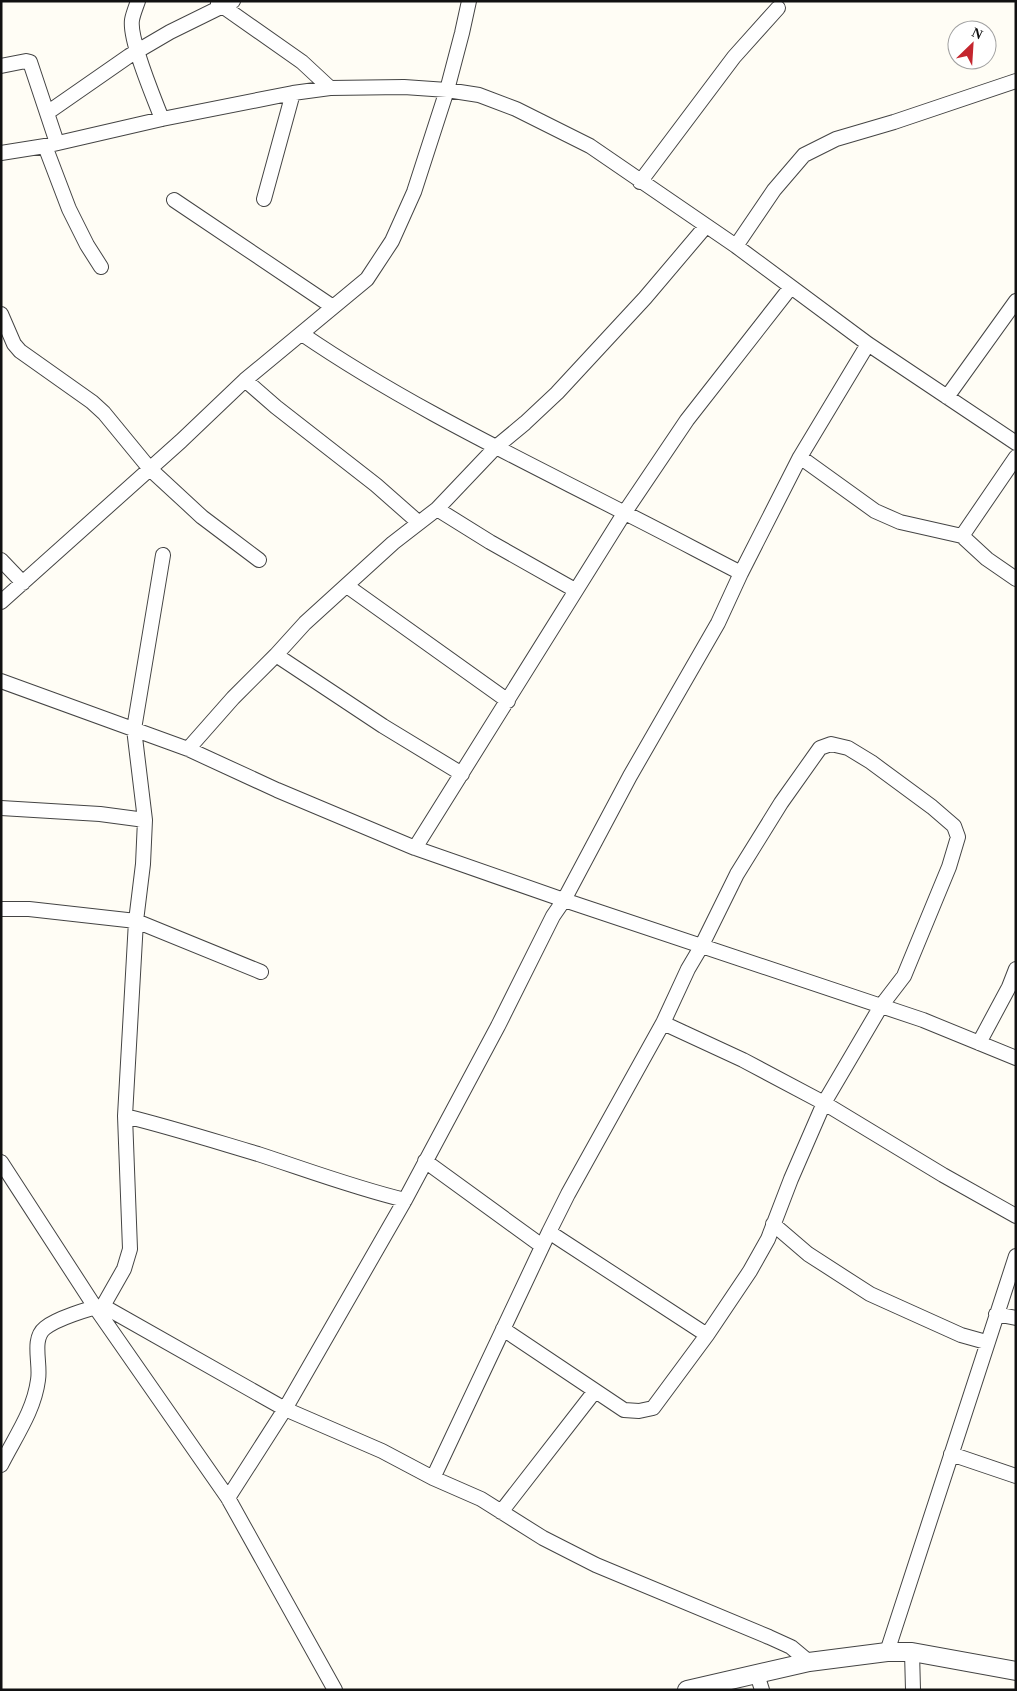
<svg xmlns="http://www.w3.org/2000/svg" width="1017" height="1691" viewBox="0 0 1017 1691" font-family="'Times New Roman',serif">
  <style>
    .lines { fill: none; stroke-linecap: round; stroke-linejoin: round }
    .minor-casing { stroke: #444; stroke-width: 16 }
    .tertiary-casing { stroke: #444; stroke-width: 20 }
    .minor { stroke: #fff; stroke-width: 14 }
    .tertiary { stroke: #fff; stroke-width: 18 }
  </style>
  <rect width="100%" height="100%" fill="#fffdf5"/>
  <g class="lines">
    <!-- minor casing -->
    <g class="minor-casing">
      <path id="minor" d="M 138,1 C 136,7 133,14 132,20 C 129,40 154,98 162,119
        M 218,3 L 302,62 L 330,88
        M 1,66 L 26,61 L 30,62 L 57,143
        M 47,113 L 129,56 L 170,32 L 233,1
        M 45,146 L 69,209 L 87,245 L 101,267
        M 1,153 L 45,146 L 162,119 L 293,93 L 330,88 L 404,87 L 447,90 L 479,95 L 516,109 L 590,146 L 736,246 L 868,344 L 1016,443
        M 640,182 L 734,57 L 778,8
        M 264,199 L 293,93
        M 174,200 L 333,307
        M 736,246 L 774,190 L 804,155 L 836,139 L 894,122 L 1016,81
        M 1,314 L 14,344 L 20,351 L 92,402 L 104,413 L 150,469 L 202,517 L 259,560
        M 302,334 C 403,403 514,456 623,512 C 663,532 702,553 741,573
        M 245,380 L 276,407 L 376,485 L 418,522
        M 947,397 L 1016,301
        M 800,457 L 875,511 L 900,522 L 962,536 L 987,559 L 1016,579
        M 437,509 L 490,542 L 575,590
        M 962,536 L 1016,457
        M 1,560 L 23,583
        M 347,586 L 508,701
        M 1,602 L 181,441 L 245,380 L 367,279 L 392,241 L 414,192 L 447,90 L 462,33 L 469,1
        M 276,655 L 383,726 L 462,774
        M 1,681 L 188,749 L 277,790 L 415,848 L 564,900 L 923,1020 L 1016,1058
        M 188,749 L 233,698 L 276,655 L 305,623 L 393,543 L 437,509 L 495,448 L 525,423 L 557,393 L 645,298 L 706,226
        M 1,808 L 100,814 L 145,820
        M 415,848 L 625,512 L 687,420 L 791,287
        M 1,909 L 29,909 L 136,921 L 261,972
        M 663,1023 L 743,1060 L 824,1103 L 943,1175 L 1016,1216
        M 979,1043 L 1009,987 L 1016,969
        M 125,1116 C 170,1127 214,1141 258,1154 C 307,1170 355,1188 405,1200
        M 425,1161 L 542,1246
        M 1,1162 L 95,1307 L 228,1498 L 335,1690
        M 773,1224 L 808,1254 L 870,1294 L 961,1335 L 986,1342
        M 549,1232 L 707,1335
        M 103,1306 L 124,1269 L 130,1249 L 125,1116 L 136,921 L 143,864 L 145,820 L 134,729 L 163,555
        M 996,1314 L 1016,1318
        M 951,1454 L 1016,1476
        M 1,1465 C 15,1437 34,1411 38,1380 C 41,1364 31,1339 45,1328 C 56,1319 89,1308 103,1306 L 285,1409 L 382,1451 L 433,1478 L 481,1499 L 543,1538 L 596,1565 L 769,1637 L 791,1647 L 809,1662
        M 433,1478 L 549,1232 L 568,1194 L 663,1023 L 688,969 L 701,947 L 737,874 L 781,803 L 820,748 L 831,744 L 848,748 L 871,762 L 932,807 L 954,826 L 958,837 L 949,867 L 904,976 L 881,1006 L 824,1103 L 791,1179 L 768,1239 L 750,1271 L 707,1335 L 653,1408 L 639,1411 L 624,1410 L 503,1329
        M 228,1498 L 285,1409 L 405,1200 L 498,1026 L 553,916 L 564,900 L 630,776 L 718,623 L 741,573 L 800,457 L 868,344
        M 501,1512 L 595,1391
        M 887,1652 L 1016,1256
        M 912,1652 L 913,1690
        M 757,1674 L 762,1690"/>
    </g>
    <!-- tertiary casing -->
    <g class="tertiary-casing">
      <path id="tertiary" d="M 687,1690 L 809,1662 L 887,1652 L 912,1652 L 1016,1671"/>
    </g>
    <!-- minor -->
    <use href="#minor" class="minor"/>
    <!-- tertiary -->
    <use href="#tertiary" class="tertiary"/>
  </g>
  <!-- border -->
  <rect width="1017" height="1691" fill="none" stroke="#111111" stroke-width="5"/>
  <!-- north arrow -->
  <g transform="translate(972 45) rotate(25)"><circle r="24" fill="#ffffff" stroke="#a0a0a0"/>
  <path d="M0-4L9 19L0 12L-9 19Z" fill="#c4262e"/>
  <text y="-8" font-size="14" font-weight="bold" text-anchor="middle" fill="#111111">N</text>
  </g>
</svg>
